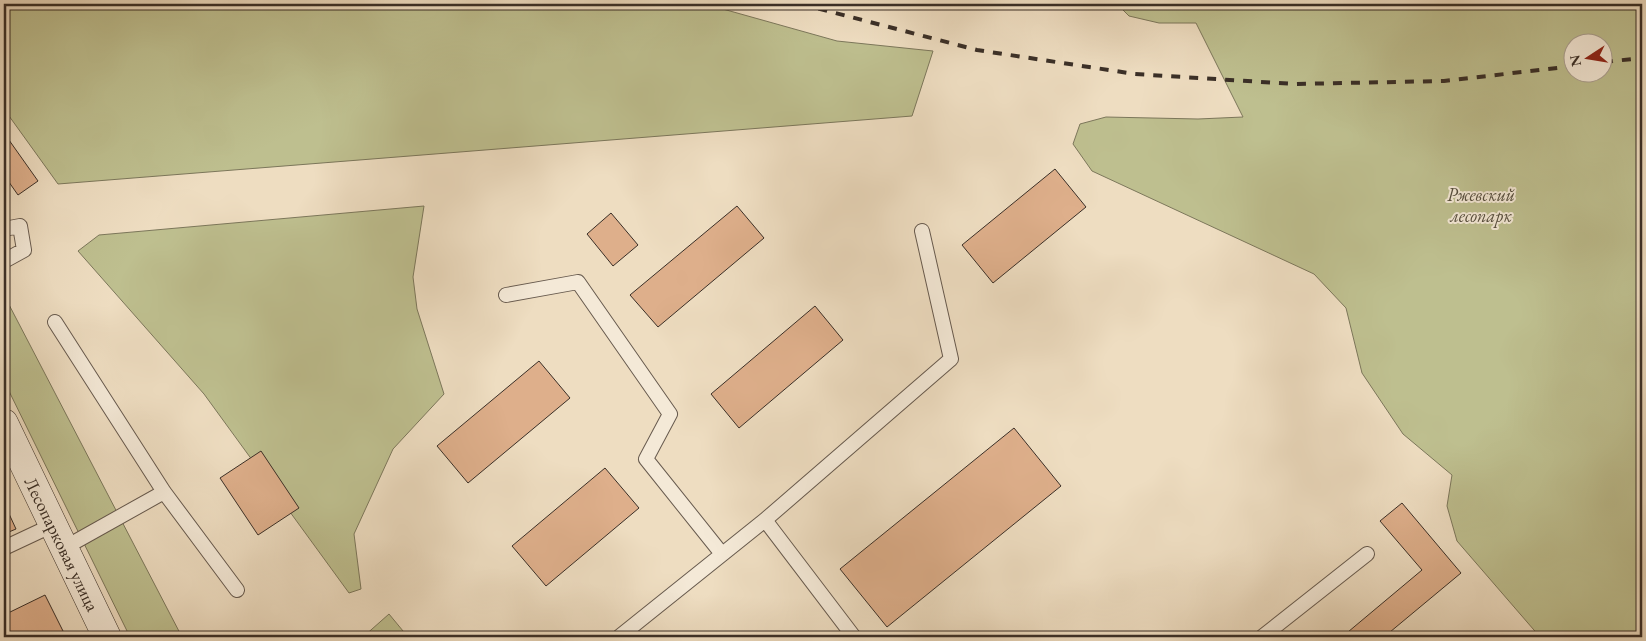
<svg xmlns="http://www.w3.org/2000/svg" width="1646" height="641" viewBox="0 0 1646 641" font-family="'EB Garamond',serif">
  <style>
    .green { fill: #bebf8f; stroke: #7c775b; fill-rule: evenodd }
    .building { fill: #deaf8b; stroke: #3a2f27 }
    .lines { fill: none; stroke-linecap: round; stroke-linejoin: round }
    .lane-casing { stroke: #675a4e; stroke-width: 16 }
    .secondary-casing { stroke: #3a2f27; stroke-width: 29 }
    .lane { stroke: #f4e9d7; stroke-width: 14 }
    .secondary { stroke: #f4e9d7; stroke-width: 28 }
    .rail { stroke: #3a2f27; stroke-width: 4; stroke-dasharray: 9 9; stroke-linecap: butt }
    .labels { text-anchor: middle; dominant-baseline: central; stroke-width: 4; stroke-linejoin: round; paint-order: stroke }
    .park-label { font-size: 18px; font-style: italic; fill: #544c3c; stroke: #f4e9d7 }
    .street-label { font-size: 18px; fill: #3a2f27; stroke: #f4e9d7 }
  </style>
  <rect width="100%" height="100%" fill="#eeddc1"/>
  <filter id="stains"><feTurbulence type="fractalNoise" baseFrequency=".004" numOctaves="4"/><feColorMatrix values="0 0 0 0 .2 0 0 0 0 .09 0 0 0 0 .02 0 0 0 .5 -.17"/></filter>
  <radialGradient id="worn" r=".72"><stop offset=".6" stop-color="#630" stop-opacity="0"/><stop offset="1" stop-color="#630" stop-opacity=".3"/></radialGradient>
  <!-- green -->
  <path class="green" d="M 4,4 L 705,4 L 837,41 L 933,51 L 912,116 L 58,184 L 4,109 Z
    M 1117,4 L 1642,4 L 1642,637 L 1540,637 L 1457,541 L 1447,506 L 1452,475 L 1403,434 L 1362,373 L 1346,308 L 1314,274 L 1092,171 L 1073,144 L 1080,124 L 1106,117 L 1198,119 L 1243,117 L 1196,23 L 1159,23 L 1129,16 ZM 1574,42 L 1604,42 L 1604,72 L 1574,72 Z
    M 424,206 L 413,277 L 417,309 L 444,394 L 393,449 L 354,534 L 361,589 L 349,593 L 204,394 L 78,251 L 99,235 Z
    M 5,297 L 182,637 L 130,637 L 4,381 Z
    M 389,614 L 408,637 L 363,637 Z"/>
  <!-- building -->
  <path class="building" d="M 4,133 L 38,181 L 18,195 L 4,175 Z
    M 1055,169 L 1086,207 L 993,283 L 962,245 Z
    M 737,206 L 764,238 L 658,327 L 630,295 Z
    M 611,213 L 638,245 L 613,266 L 587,234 Z
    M 815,306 L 843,340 L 739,428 L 711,394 Z
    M 539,361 L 570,398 L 468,483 L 437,446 Z
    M 1014,428 L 1061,486 L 887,627 L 840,569 Z
    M 261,451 L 299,508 L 258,535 L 220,478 Z
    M 605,468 L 639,508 L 546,586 L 512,546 Z
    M 4,503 L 16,529 L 4,534 Z
    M 1402,503 L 1461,573 L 1384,637 L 1342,637 L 1422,570 L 1380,521 Z
    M 45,595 L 66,637 L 6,637 L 4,615 Z"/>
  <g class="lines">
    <!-- lane casing -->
    <g class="lane-casing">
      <path id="lane" d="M 4,229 L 20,226 L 24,250 L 4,261
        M 506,295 L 578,282 L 670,414 L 646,459 L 722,554
        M 55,322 L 164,492 L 237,590
        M 765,520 L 854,637
        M 4,548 L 53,525
        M 64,548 L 164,492
        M 619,637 L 765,520 L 951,359 L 922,231
        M 1262,637 L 1367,554"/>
    </g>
    <!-- secondary casing -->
    <g class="secondary-casing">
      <path id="secondary" d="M 4,423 L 107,637"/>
    </g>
    <!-- lane -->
    <use href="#lane" class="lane"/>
    <!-- secondary -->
    <use href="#secondary" class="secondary"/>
    <!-- rail -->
    <path class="rail" d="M 801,4 L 977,50 L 1135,74 L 1294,84 L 1444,81 L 1574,66
      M 1604,62 L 1642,58"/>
  </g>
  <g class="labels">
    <!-- park labels -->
    <g class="park-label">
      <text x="1481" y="194">Ржевский<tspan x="1481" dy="21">лесопарк</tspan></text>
    </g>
    <!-- street labels -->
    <g class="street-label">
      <text transform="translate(62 544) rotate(64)">Лесопарковая улица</text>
    </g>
  </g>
  <!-- margin -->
  <rect width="1646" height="641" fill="none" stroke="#eeddc1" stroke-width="20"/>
  <rect x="5" y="5" width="1636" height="631" fill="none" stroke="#3a2f27" stroke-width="2.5"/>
  <rect x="10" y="10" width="1626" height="621" fill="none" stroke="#3a2f27"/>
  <!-- north arrow -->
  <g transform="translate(1588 58) rotate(258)"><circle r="24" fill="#f4e9d7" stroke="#aa9f91"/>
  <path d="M0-4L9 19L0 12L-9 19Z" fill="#8f2418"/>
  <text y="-8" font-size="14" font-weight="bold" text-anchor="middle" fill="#3a2f27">N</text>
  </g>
  <rect width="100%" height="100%" filter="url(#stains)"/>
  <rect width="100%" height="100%" fill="url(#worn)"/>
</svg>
